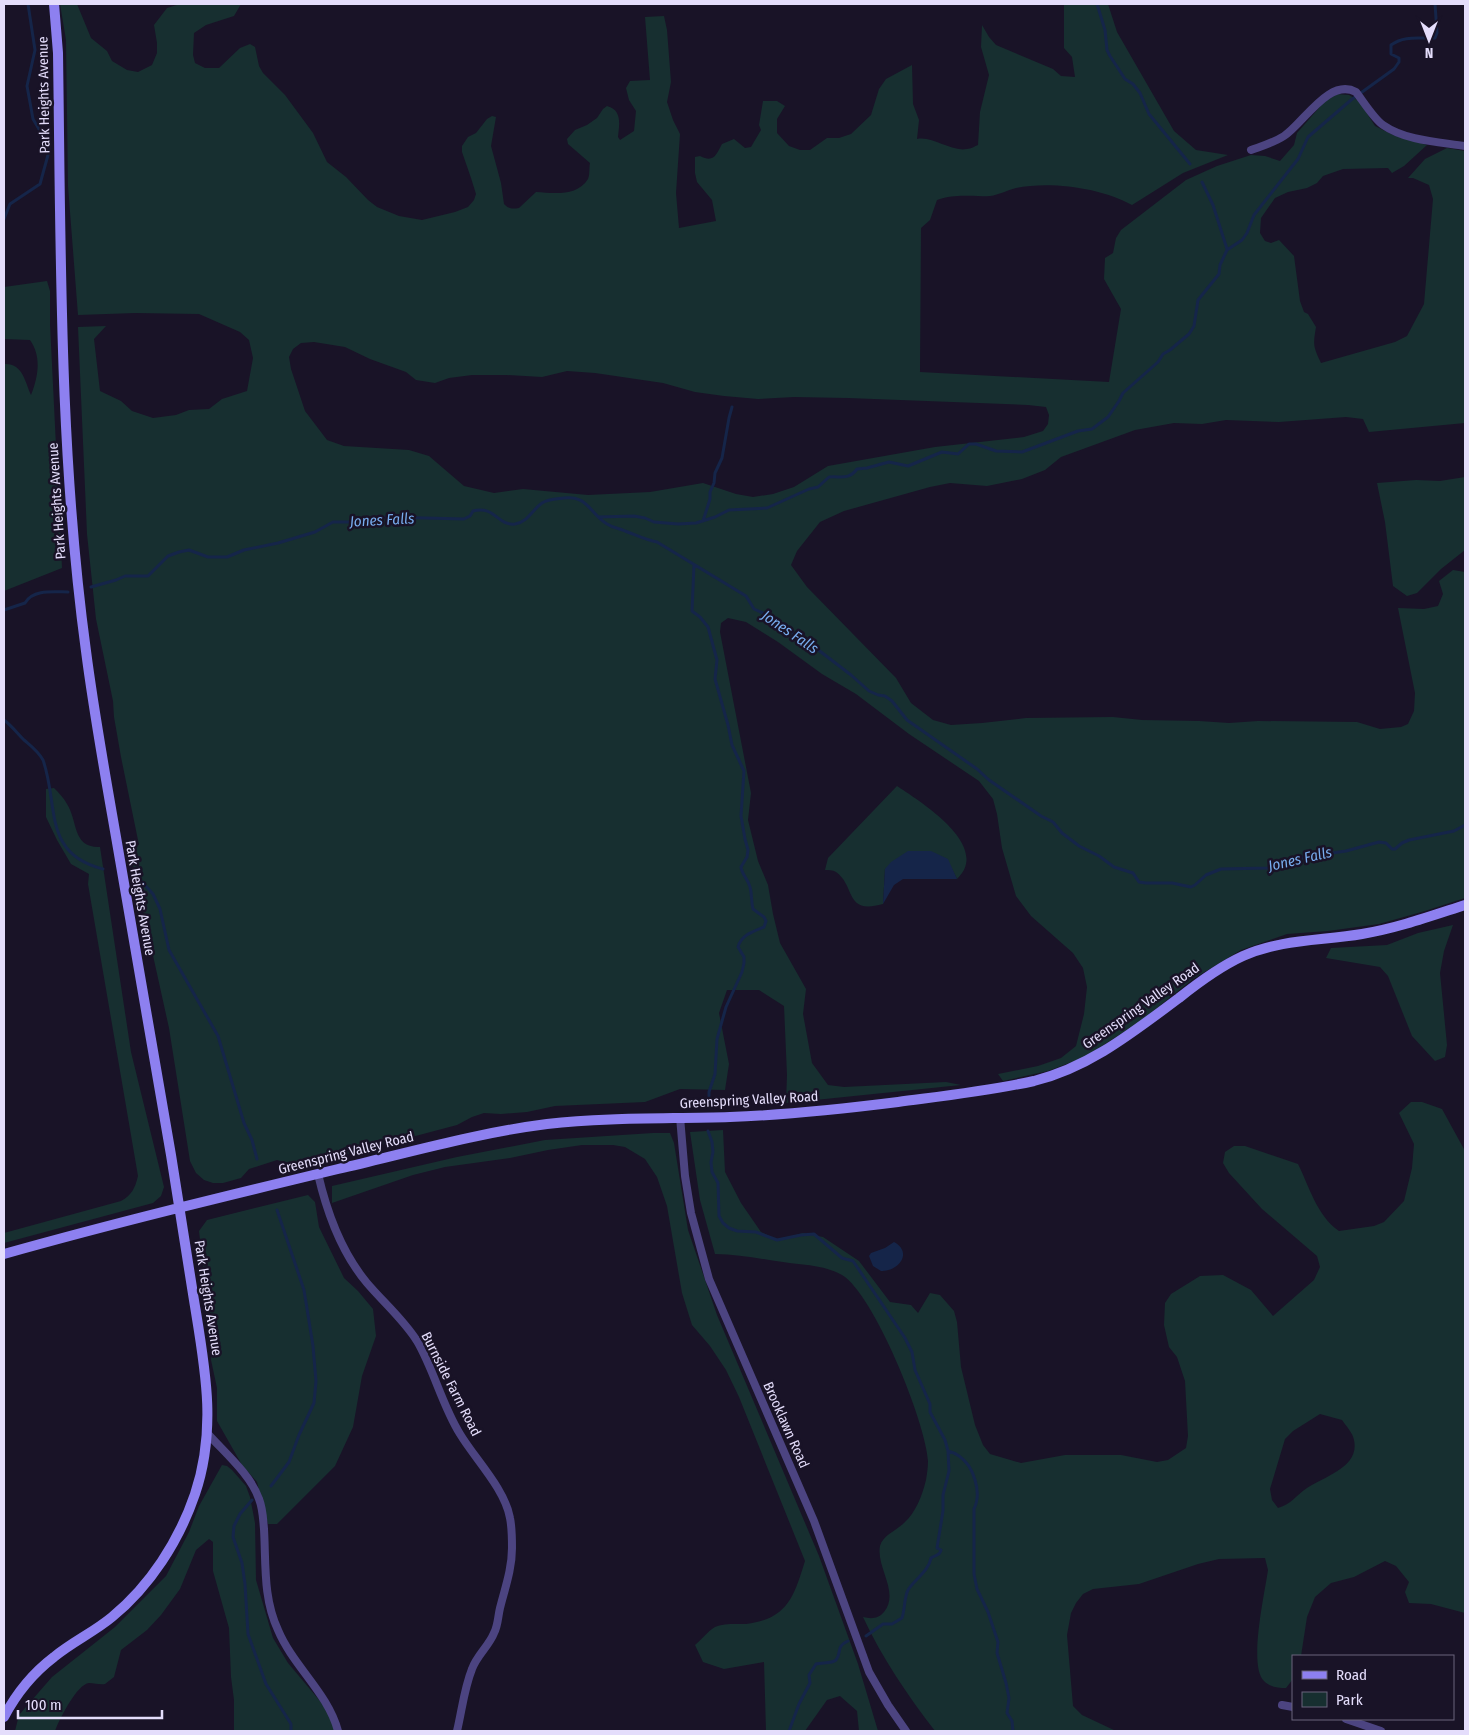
<svg xmlns="http://www.w3.org/2000/svg" width="1469" height="1735" viewBox="0 0 1469 1735" font-family="'Fira Sans Condensed',sans-serif">
  <style>
    .green { fill: #172f30; fill-rule: evenodd }
    .water { fill: #152549 }
    .lines { fill: none; stroke-linecap: round; stroke-linejoin: round }
    .stream { stroke: #152549; stroke-width: 3 }
    .street { stroke: #4c4481; stroke-width: 8 }
    .secondary { stroke: #8d80f0; stroke-width: 10 }
    .labels { text-anchor: middle; dominant-baseline: central; stroke-width: 5; stroke-linejoin: round; paint-order: stroke }
    .street-label { font-size: 14px; fill: #e4ddfb; stroke: #191327 }
    .water-label { font-size: 15px; font-style: italic; fill: #78adef; stroke: #191327 }
  </style>
  <rect width="100%" height="100%" fill="#191327"/>
  <!-- green -->
  <path class="green" d="M 60,4 L 77,4 L 91,38 L 107,51 L 112,61 L 127,70 L 138,72 L 152,65 L 157,53 L 157,43 L 154,25 L 167,8 L 180,4 L 241,4 L 234,16 L 206,25 L 194,33 L 193,55 L 195,63 L 205,68 L 219,68 L 240,48 L 250,44 L 255,47 L 259,66 L 263,73 L 285,95 L 313,133 L 327,162 L 346,177 L 368,200 L 377,207 L 399,216 L 422,220 L 455,212 L 468,207 L 474,200 L 476,194 L 471,178 L 462,152 L 462,146 L 468,137 L 476,133 L 487,119 L 492,116 L 496,117 L 491,146 L 501,183 L 504,204 C 509,209 512,209 519,208 L 536,192 C 553,193 577,197 588,179 C 590,175 589,167 590,163 L 568,144 L 567,139 L 575,130 L 587,125 L 597,118 L 603,109 L 607,106 C 623,110 619,126 618,137 L 620,140 L 634,131 L 636,111 L 629,100 L 626,88 L 630,81 L 650,80 L 645,17 L 664,16 L 667,30 L 671,82 L 667,102 L 673,120 L 680,134 L 676,193 L 679,228 L 716,221 L 712,200 L 697,182 L 695,173 L 695,157 L 700,156 C 714,163 716,155 722,144 L 734,139 L 745,148 L 751,147 L 761,130 L 759,125 L 763,101 L 777,101 L 785,106 L 777,119 L 777,133 L 789,146 L 800,150 L 810,150 L 827,138 L 839,138 L 851,134 L 871,115 L 879,89 L 886,79 L 912,65 L 913,104 L 919,120 L 917,139 C 934,136 950,152 967,149 C 971,149 975,146 978,145 L 980,112 L 989,75 L 981,47 L 982,25 L 989,37 L 996,45 L 1053,69 L 1061,76 L 1075,77 L 1072,57 L 1064,48 L 1064,4 L 1108,4 L 1117,32 L 1174,131 L 1196,150 L 1228,155 L 1183,173 L 1132,205 C 1101,188 1051,181 1016,188 C 1007,190 999,195 990,196 C 970,197 958,193 937,200 L 930,220 L 921,228 L 920,372 L 1109,382 L 1121,309 L 1104,279 L 1105,258 L 1113,253 L 1116,238 L 1121,230 L 1186,180 L 1217,166 L 1251,155 L 1265,156 L 1280,161 L 1294,145 L 1297,133 L 1325,101 L 1337,94 L 1349,95 L 1359,101 L 1375,126 L 1393,135 L 1427,145 L 1404,166 L 1392,173 L 1388,168 L 1343,169 L 1323,176 L 1317,183 L 1307,188 L 1288,192 L 1275,198 L 1261,218 L 1260,233 L 1265,241 L 1271,243 L 1279,240 L 1294,256 L 1300,301 L 1304,312 L 1308,314 L 1316,327 C 1313,345 1313,346 1321,363 L 1395,342 L 1407,336 L 1424,304 L 1433,199 L 1429,185 L 1413,178 L 1408,178 L 1425,159 L 1447,148 L 1465,151 L 1465,423 L 1369,432 L 1363,419 L 1346,417 L 1279,422 L 1226,420 L 1202,424 L 1174,423 L 1135,430 L 1061,457 L 1045,470 L 1022,479 L 987,486 L 950,483 L 930,487 L 844,511 L 820,522 L 797,551 L 791,565 L 807,587 L 896,678 L 911,703 L 933,720 L 951,725 L 982,723 L 1026,718 L 1113,717 L 1142,720 L 1199,721 L 1229,723 L 1258,721 L 1357,722 L 1380,729 L 1401,727 L 1408,724 L 1414,711 L 1415,693 L 1398,608 L 1424,609 L 1438,606 L 1443,594 L 1439,581 L 1453,570 L 1465,572 L 1465,898 L 1425,911 L 1379,924 L 1328,931 L 1287,934 L 1241,950 L 1193,979 L 1142,1020 L 1085,1057 L 1048,1071 L 1003,1081 L 998,1074 L 1038,1066 L 1061,1058 L 1076,1046 L 1084,1014 L 1087,987 L 1083,968 L 1073,953 L 1031,916 L 1016,896 L 1002,848 L 997,814 L 993,799 L 979,781 L 909,734 L 856,694 L 822,674 L 778,642 L 746,622 L 728,618 L 721,623 L 720,632 L 751,793 L 748,820 L 758,861 L 768,885 L 773,914 L 780,943 L 806,989 L 803,1014 L 812,1063 L 828,1085 L 844,1087 L 946,1082 L 961,1085 L 786,1103 L 787,1075 L 784,1006 L 759,990 L 727,990 L 719,1013 L 729,1064 L 725,1090 L 680,1089 L 645,1102 L 555,1106 L 527,1112 L 501,1114 L 484,1113 L 472,1117 L 457,1125 L 306,1165 L 294,1165 L 277,1160 L 249,1169 L 241,1178 L 223,1183 L 213,1183 L 204,1180 L 196,1173 L 190,1161 L 169,1028 L 128,842 L 139,845 L 121,757 L 114,717 L 113,701 L 96,619 L 87,534 L 78,327 L 106,326 L 94,339 L 100,391 L 121,401 L 132,411 L 153,418 L 176,415 L 189,410 L 209,409 L 222,399 L 247,391 L 253,358 L 249,340 L 240,332 L 199,314 L 135,313 L 78,315 L 68,186 L 66,40 ZM 314,342 L 345,347 L 370,359 L 406,372 L 416,380 L 435,383 L 449,378 L 472,375 L 506,375 L 542,377 L 567,371 L 595,373 L 663,383 L 695,392 L 724,396 L 758,399 L 794,397 L 848,398 L 1028,405 L 1046,407 L 1049,415 L 1048,424 L 1043,431 L 1024,437 L 935,447 L 828,466 L 794,487 L 773,494 L 753,497 L 736,494 L 703,483 L 650,492 L 588,495 L 523,489 L 494,493 L 464,486 L 429,456 L 409,450 L 344,446 L 327,440 L 305,411 L 291,369 L 289,357 L 293,349 L 301,343 Z
    M 47,281 L 50,291 L 50,324 L 62,568 L 4,591 L 4,364 C 23,363 25,382 31,395 C 38,377 42,357 30,340 L 4,339 L 4,287 Z
    M 1465,477 L 1465,550 L 1441,569 L 1417,593 L 1407,596 L 1393,586 L 1385,522 L 1377,483 L 1416,480 L 1440,481 Z
    M 897,786 C 921,802 992,846 957,879 L 947,859 L 885,869 L 883,904 C 844,915 856,886 836,872 C 833,870 828,870 825,870 L 828,858 Z
    M 54,788 C 59,793 64,798 67,804 C 78,821 72,848 100,847 L 131,1052 L 164,1187 L 161,1196 L 153,1203 L 4,1243 L 4,1233 L 121,1201 C 132,1195 135,1188 138,1176 L 88,884 L 89,874 L 71,864 L 57,840 L 46,817 L 46,789 Z
    M 1453,925 L 1444,951 L 1440,973 L 1447,1045 L 1445,1057 L 1435,1061 L 1412,1036 L 1388,976 L 1380,967 L 1326,958 L 1331,948 L 1387,945 L 1418,933 Z
    M 1411,1102 L 1422,1102 L 1442,1109 L 1465,1151 L 1465,1613 L 1431,1604 L 1409,1603 L 1405,1592 L 1409,1582 L 1396,1566 L 1385,1561 L 1354,1577 L 1331,1583 L 1315,1597 L 1307,1617 L 1301,1656 L 1293,1656 L 1293,1679 L 1286,1688 C 1278,1688 1270,1687 1264,1681 C 1248,1666 1265,1592 1268,1570 L 1265,1558 L 1219,1559 L 1198,1564 L 1139,1584 L 1093,1589 L 1083,1594 L 1076,1603 L 1071,1613 L 1067,1635 L 1073,1706 L 1082,1715 L 1116,1731 L 935,1731 C 908,1696 882,1658 863,1617 C 871,1619 878,1619 884,1612 C 900,1592 876,1568 880,1546 C 883,1535 896,1531 904,1523 C 916,1512 922,1496 926,1480 C 927,1474 928,1467 928,1461 C 926,1423 874,1294 842,1275 C 825,1265 802,1265 783,1262 C 760,1259 738,1254 715,1254 L 700,1200 L 690,1132 L 723,1130 L 725,1172 L 741,1203 L 761,1232 L 778,1240 L 803,1233 L 823,1237 L 859,1261 L 890,1302 L 911,1305 L 918,1313 L 930,1293 L 940,1295 L 954,1311 L 957,1322 L 961,1367 L 975,1425 L 983,1445 L 990,1454 L 1021,1463 L 1065,1455 L 1121,1455 L 1157,1462 L 1168,1460 L 1186,1448 L 1188,1436 L 1185,1381 L 1177,1357 L 1169,1347 L 1164,1325 L 1165,1303 L 1171,1294 L 1200,1276 L 1223,1275 L 1251,1290 L 1273,1316 L 1314,1280 L 1320,1267 L 1317,1256 L 1262,1209 L 1229,1173 L 1223,1163 L 1225,1152 L 1234,1146 L 1245,1146 L 1298,1164 C 1309,1186 1317,1216 1339,1231 L 1374,1226 L 1384,1222 L 1404,1201 L 1412,1168 L 1414,1144 L 1399,1113 ZM 1320,1414 L 1342,1420 C 1346,1426 1353,1433 1354,1440 C 1360,1467 1325,1476 1307,1488 C 1295,1496 1292,1504 1278,1508 L 1272,1500 L 1270,1489 L 1285,1439 L 1293,1431 Z
    M 653,1133 L 670,1133 L 674,1143 L 688,1230 L 717,1315 L 819,1556 L 858,1664 L 878,1731 L 859,1731 L 857,1711 L 840,1696 L 827,1700 L 805,1731 L 766,1731 L 764,1662 L 724,1669 L 703,1662 L 695,1645 C 701,1640 708,1631 715,1627 C 723,1623 738,1624 746,1624 C 788,1619 794,1596 805,1561 L 739,1397 L 726,1370 L 710,1346 L 692,1325 L 682,1293 L 667,1206 L 657,1177 L 645,1159 L 625,1147 L 613,1145 L 582,1145 L 548,1150 L 510,1158 L 445,1167 L 413,1175 L 332,1203 L 332,1186 L 457,1157 L 545,1140 Z
    M 308,1195 L 315,1202 L 319,1227 L 344,1278 L 358,1291 L 373,1309 L 376,1336 L 362,1376 L 353,1427 L 335,1466 L 277,1524 L 268,1524 L 257,1482 L 242,1465 L 217,1421 L 217,1388 L 211,1360 L 213,1323 L 207,1302 L 199,1231 L 207,1220 Z
    M 222,1465 L 227,1466 L 232,1470 L 246,1486 L 250,1497 L 255,1523 L 256,1580 L 273,1638 L 288,1663 L 325,1707 L 336,1731 L 234,1731 L 234,1700 L 231,1677 L 229,1628 L 213,1571 L 213,1542 L 209,1539 L 196,1550 L 180,1589 L 161,1615 L 147,1630 L 121,1650 L 114,1677 L 105,1684 C 100,1685 95,1683 89,1683 C 77,1684 59,1720 55,1731 L 15,1731 L 19,1715 L 52,1677 L 115,1627 L 166,1576 L 189,1532 L 199,1506 Z"/>
  <!-- water -->
  <path class="water" d="M 908,851 L 931,851 L 948,859 L 957,879 L 903,879 L 894,885 L 883,904 L 885,869 L 891,862 Z
    M 894,1242 C 913,1252 899,1272 881,1271 L 873,1266 L 869,1256 L 871,1253 L 885,1248 Z"/>
  <g class="lines">
    <!-- stream -->
    <path class="stream" d="M 1097,4 L 1105,30 L 1107,50 L 1110,56 L 1125,79 L 1133,84 L 1140,93 L 1149,114 L 1190,164
      M 1202,182 L 1213,205 L 1227,249
      M 4,219 L 10,204 L 40,184 L 48,155 L 49,146 L 33,119 L 27,86 L 35,50 L 28,4
      M 599,517 L 634,516 L 645,518 L 654,522 L 678,524 L 696,523 L 715,517 L 729,510 L 767,508 L 809,489 L 818,487 L 829,477 C 841,476 849,480 857,469 L 867,468 L 889,462 L 908,466 L 942,452 L 958,454 L 969,444 L 976,444 L 996,451 L 1022,452 L 1078,431 L 1092,429 L 1108,417 L 1119,401 L 1123,393 L 1158,362 L 1163,354 L 1170,350 L 1189,334 L 1194,326 L 1198,300 L 1219,274 L 1220,265 L 1227,250 L 1242,240 L 1247,233 L 1254,215 L 1298,159 L 1308,137 L 1351,100 L 1394,69 L 1399,62 L 1399,58 L 1391,54 L 1391,45 C 1405,35 1419,39 1435,38 L 1437,33 L 1435,4
      M 703,521 L 710,499 L 710,492 L 714,483 L 715,473 L 722,458 L 729,418 L 732,407
      M 694,565 L 692,611 L 700,617 L 708,627 L 717,660 L 715,679 L 728,725 L 732,745 L 744,771 L 741,816 L 745,839 L 748,850 L 747,857 L 741,867 C 742,875 748,879 750,887 C 752,894 751,901 753,909 L 764,917 L 766,921 L 764,927 C 754,931 741,935 738,947 L 744,957 L 744,963 L 742,972 L 726,1007 L 717,1039 L 715,1074 L 709,1092 L 709,1105
      M 91,587 L 116,580 L 125,576 L 148,576 L 168,556 L 179,552 L 189,550 L 208,557 L 227,557 L 244,550 L 278,543 L 315,532 L 333,522 L 370,522 L 386,517 L 464,519 L 470,516 L 473,511 C 495,505 497,526 515,524 C 528,522 532,510 542,503 C 548,499 556,499 564,498 C 588,495 590,514 607,524 C 613,528 619,528 625,531 C 636,535 646,540 657,542 L 746,596 L 754,609 L 774,618 L 794,634 L 804,639 L 851,675 L 869,691 L 878,695 L 885,696 L 892,701 L 907,720 L 977,769 L 989,780 L 1041,816 L 1053,822 L 1062,833 L 1079,846 L 1099,856 L 1114,867 L 1133,873 L 1139,882 L 1146,883 L 1172,883 L 1191,887 L 1195,885 L 1206,875 L 1221,869 L 1268,868 L 1298,858 L 1346,851 L 1379,842 L 1386,843 L 1392,849 L 1395,849 L 1402,843 L 1409,840 L 1454,831 L 1465,825
      M 4,610 L 25,603 C 33,589 54,592 68,592
      M 4,720 C 12,726 17,733 24,740 C 31,746 38,751 43,760 C 59,805 42,854 103,869
      M 142,882 L 153,894 L 160,909 L 169,950 L 218,1036 L 244,1123 L 252,1140 L 257,1159
      M 708,1131 L 712,1142 L 713,1152 L 711,1162 L 712,1172 L 718,1183 L 719,1216 L 723,1223 L 729,1228 L 737,1231 L 756,1232 L 777,1240 L 801,1235 L 814,1234 L 842,1258 L 853,1261 L 905,1338 L 912,1352 L 915,1370 L 930,1404 L 930,1412 L 945,1440 L 948,1451 C 952,1452 956,1454 959,1456 C 974,1466 982,1493 974,1509 L 974,1574 L 977,1589 L 988,1612 L 998,1642 L 997,1653 L 1006,1683 L 1009,1698 L 1007,1713 L 1012,1721 L 1013,1731
      M 271,1486 L 289,1462 L 299,1435 L 314,1403 L 316,1381 L 313,1346 L 304,1290 L 277,1210
      M 252,1500 L 240,1514 L 234,1526 L 233,1537 L 242,1563 L 245,1584 L 248,1634 L 266,1684 L 291,1724 L 291,1731
      M 866,1636 L 883,1624 L 892,1624 L 902,1618 C 905,1609 904,1598 908,1590 C 914,1580 929,1571 931,1558 C 935,1555 940,1556 941,1550 L 937,1548 L 943,1511 L 943,1495 L 949,1471 L 948,1451
      M 789,1731 L 799,1704 L 810,1683 L 809,1675 L 816,1664 C 822,1662 831,1664 836,1660 C 842,1653 835,1647 848,1641"/>
    <!-- street -->
    <path class="street" d="M 1251,150 C 1262,146 1273,143 1284,136 C 1303,124 1329,77 1356,92 C 1363,101 1374,119 1383,125 C 1406,141 1439,142 1465,146
      M 680,1117 L 685,1176 L 691,1213 L 709,1279 L 814,1521 L 869,1672 L 888,1705 L 906,1731
      M 318,1174 C 327,1213 341,1252 367,1283 C 384,1303 403,1319 417,1341 C 434,1370 442,1405 460,1434 C 475,1459 505,1489 510,1518 C 512,1528 512,1538 512,1548 C 512,1569 505,1588 500,1608 C 498,1616 498,1626 494,1633 C 489,1646 477,1655 472,1669 C 464,1689 462,1710 457,1731
      M 208,1434 C 225,1453 251,1475 259,1499 C 263,1509 263,1519 264,1529 C 266,1564 263,1598 278,1630 C 293,1666 328,1693 338,1731
      M 1282,1705 L 1293,1707
      M 1346,1719 L 1381,1731"/>
    <!-- secondary -->
    <path class="secondary" d="M 4,1254 C 114,1223 226,1196 338,1169 C 407,1153 476,1133 547,1124 C 608,1117 669,1119 730,1117 C 786,1115 842,1109 898,1102 C 943,1096 989,1091 1034,1081 C 1090,1067 1133,1032 1179,998 C 1199,982 1219,967 1243,956 C 1281,939 1321,941 1362,934 C 1398,928 1431,916 1465,905
      M 4,1717 C 16,1694 33,1673 54,1657 C 72,1642 94,1632 112,1617 C 150,1586 179,1541 195,1494 C 218,1426 204,1363 193,1294 C 186,1248 178,1202 171,1155 C 154,1057 137,958 120,860 C 108,790 95,721 86,651 C 59,453 61,253 58,53 L 54,4"/>
  </g>
  <g class="labels">
    <!-- street labels -->
    <g class="street-label">
      <text transform="translate(44 95) rotate(-91)">Park Heights Avenue</text>
      <text transform="translate(57 501) rotate(-94)">Park Heights Avenue</text>
      <text transform="translate(140 898) rotate(80)">Park Heights Avenue</text>
      <text transform="translate(1141 1006) rotate(-35)">Greenspring Valley Road</text>
      <text transform="translate(749 1100) rotate(-3)">Greenspring Valley Road</text>
      <text transform="translate(346 1153) rotate(-14)">Greenspring Valley Road</text>
      <text transform="translate(208 1298) rotate(81)">Park Heights Avenue</text>
      <text transform="translate(451 1384) rotate(63)">Burnside Farm Road</text>
      <text transform="translate(786 1425) rotate(66)">Brooklawn Road</text>
    </g>
    <!-- water labels -->
    <g class="water-label">
      <text transform="translate(382 520) rotate(-3)">Jones Falls</text>
      <text transform="translate(790 632) rotate(34)">Jones Falls</text>
      <text transform="translate(1300 859) rotate(-13)">Jones Falls</text>
    </g>
  </g>
  <!-- border -->
  <rect width="1469" height="1735" fill="none" stroke="#e4ddfb" stroke-width="10"/>
  <!-- legend -->
  <rect x="1292" y="1655" width="162" height="65" fill="#191327" stroke="#6a647c"/>
  <rect x="1302" y="1671" width="25" height="8" fill="#8d80f0" stroke="#6a647c"/>
  <text x="1336" y="1680" font-size="15" fill="#e4ddfb">Road</text>
  <rect x="1302" y="1692" width="25" height="15" fill="#172f30" stroke="#6a647c"/>
  <text x="1336" y="1705" font-size="15" fill="#e4ddfb">Park</text>
  <!-- north arrow -->
  <g transform="translate(1429 40) rotate(180)" stroke="#191327" stroke-width="4" paint-order="stroke">
  <path d="M0-4L9 19L0 12L-9 19Z" fill="#e4ddfb"/>
  <text y="-8" font-size="14" font-weight="bold" text-anchor="middle" fill="#e4ddfb">N</text>
  </g>
  <!-- scale -->
  <path d="M18 1710v8h144v-8" fill="none" stroke="#e4ddfb" stroke-width="2.5"/>
  <text x="25" y="1710" font-size="15" fill="#e4ddfb" stroke="#191327" stroke-width="4" paint-order="stroke">100 m</text>
</svg>
